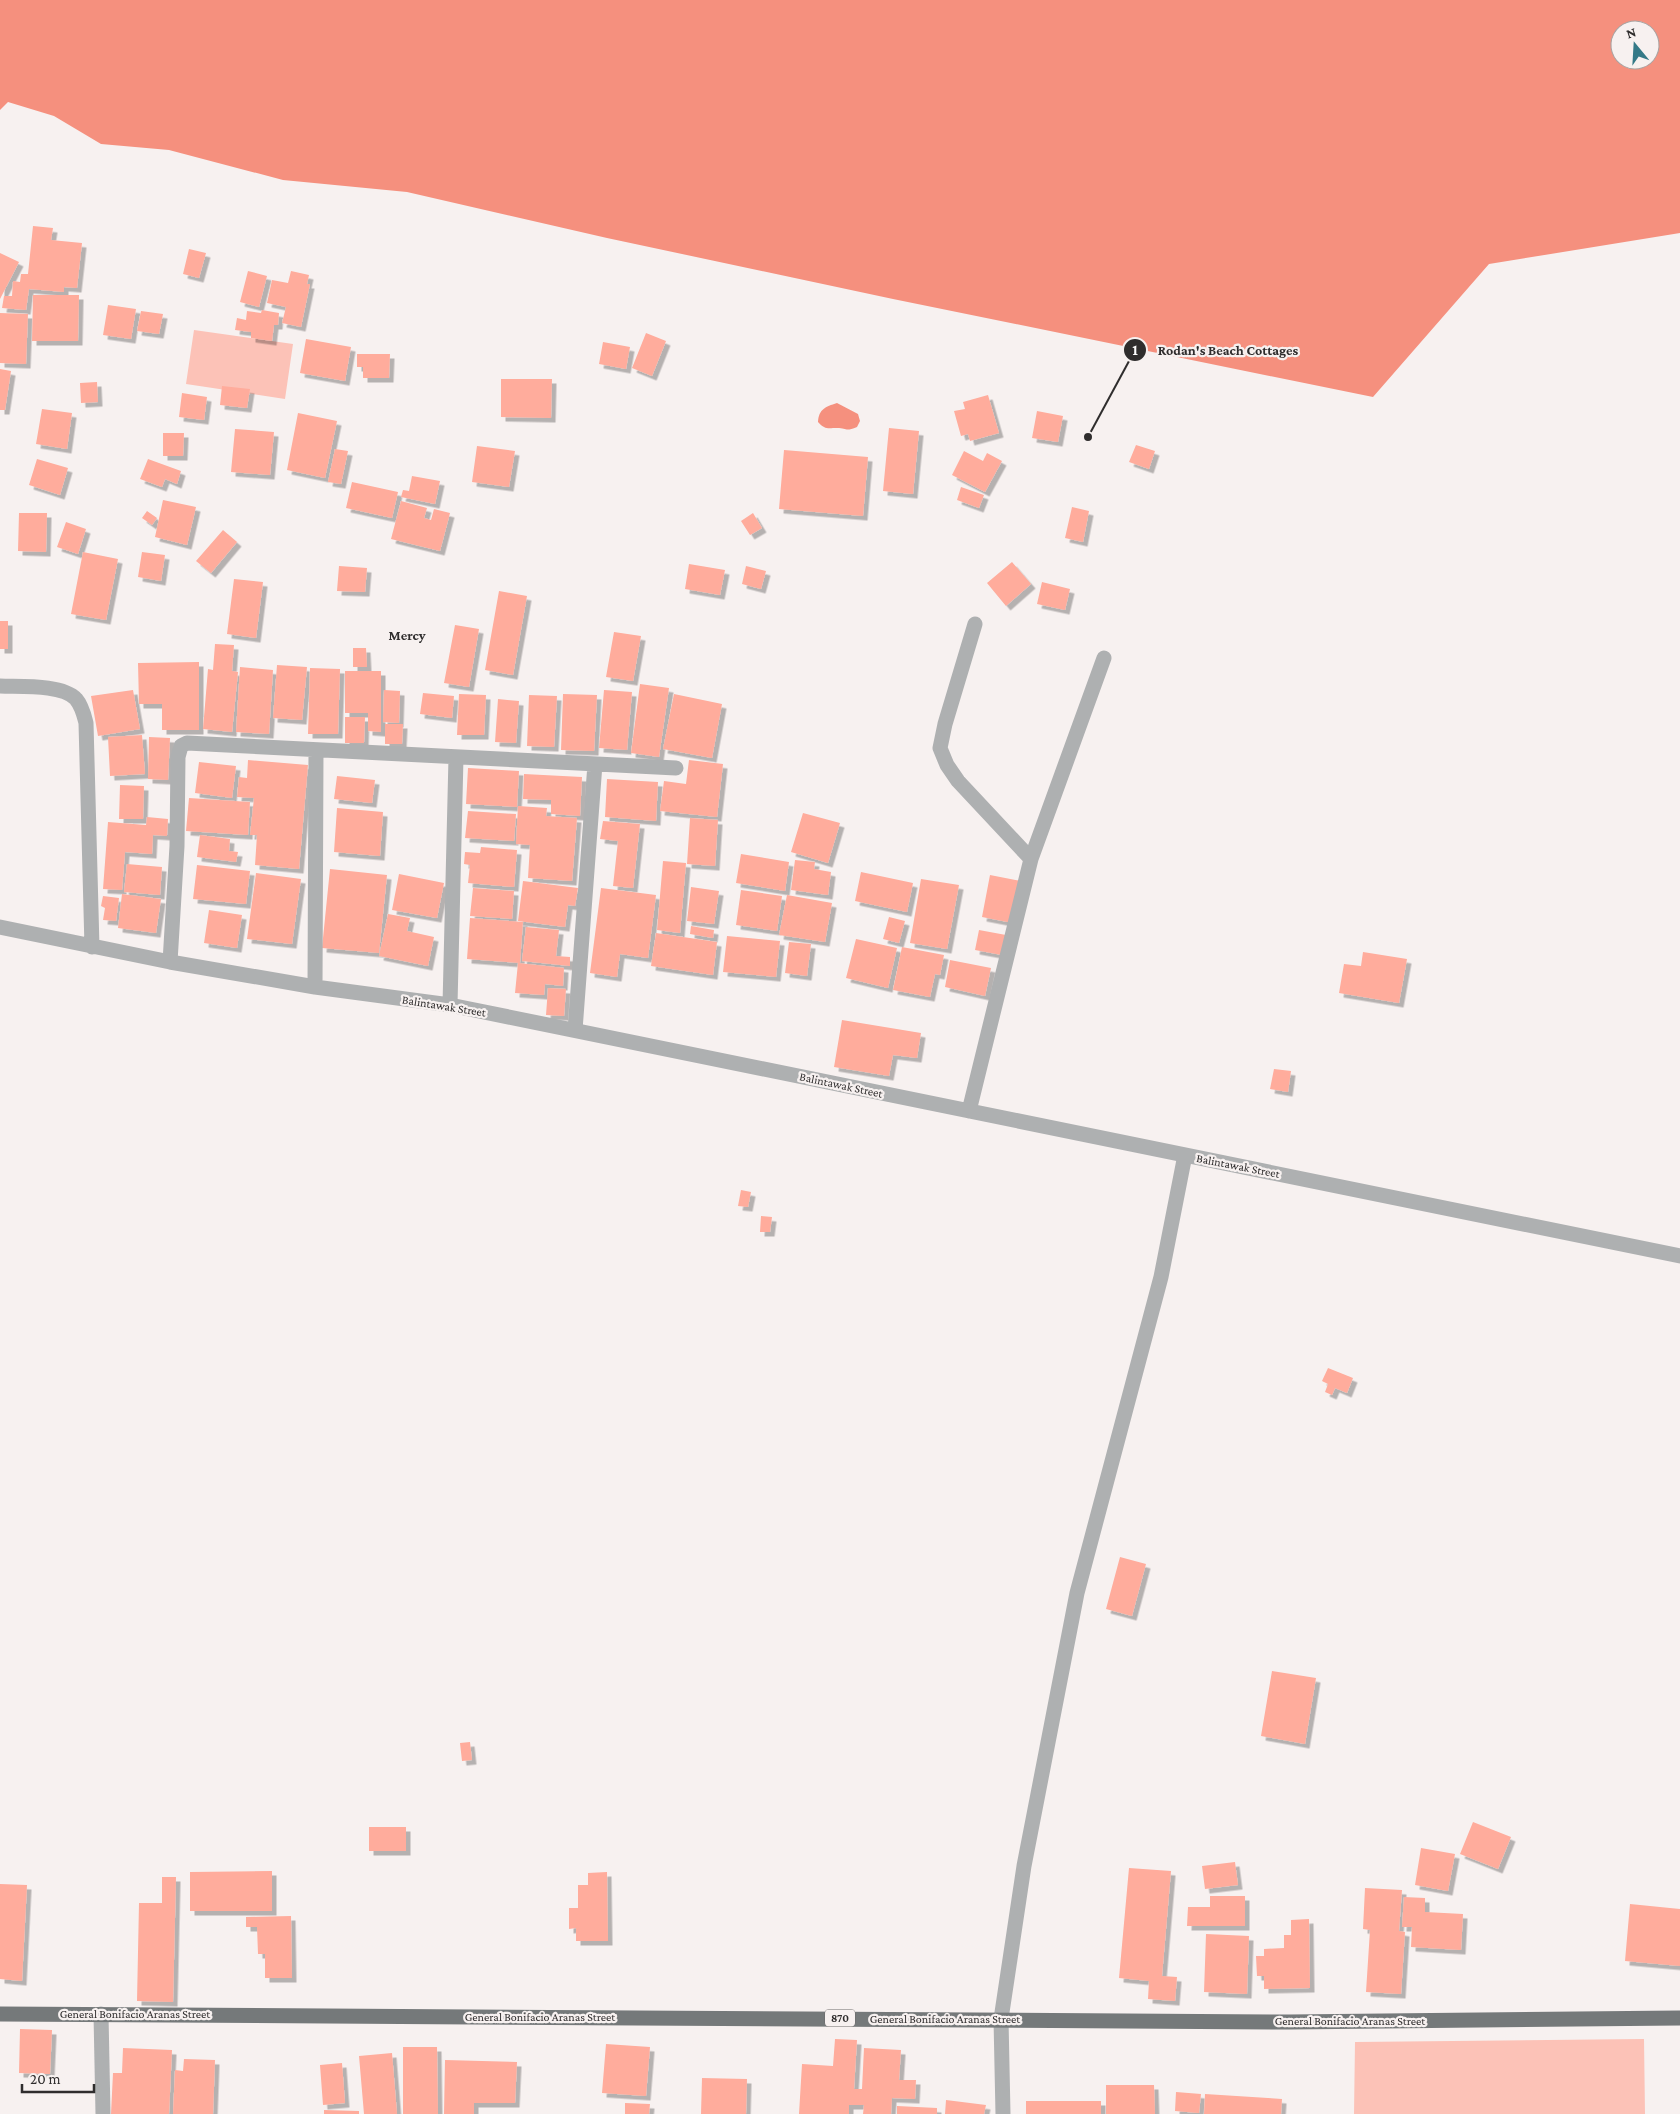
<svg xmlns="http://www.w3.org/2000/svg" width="1680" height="2114" viewBox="0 0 1680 2114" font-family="'Crimson Pro',serif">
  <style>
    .green { fill: #fcc2b7 }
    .water { fill: #f5907e; fill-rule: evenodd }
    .building { fill: #ffac9c; filter: url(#shadow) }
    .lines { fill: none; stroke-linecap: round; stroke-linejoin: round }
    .minor { stroke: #aeb0b1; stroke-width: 15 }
    .tertiary { stroke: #aeb0b1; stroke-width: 15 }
    .primary { stroke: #75797a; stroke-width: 15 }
    .labels { text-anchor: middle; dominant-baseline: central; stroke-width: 4.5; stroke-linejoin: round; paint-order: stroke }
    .shield { fill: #f7f1f0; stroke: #6b6868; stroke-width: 1 }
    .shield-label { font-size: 11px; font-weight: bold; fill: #2f2d2d }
    .street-label { font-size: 12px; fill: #2f2d2d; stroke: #f7f1f0 }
    .neighbourhood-label { font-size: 14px; font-weight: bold; fill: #2f2d2d; stroke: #f7f1f0 }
    .leader { fill: none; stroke: #2f2d2d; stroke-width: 2 }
    .callout-dot { fill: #2f2d2d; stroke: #f7f1f0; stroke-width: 2 }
    .mark-label { font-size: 15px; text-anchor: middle; font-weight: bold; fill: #fff }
    .callout-label { font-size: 14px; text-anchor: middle; font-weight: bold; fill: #2f2d2d; stroke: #f7f1f0; stroke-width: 4.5; stroke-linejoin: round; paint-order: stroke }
  </style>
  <defs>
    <filter id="shadow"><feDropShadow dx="4.5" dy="4.5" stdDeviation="0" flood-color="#0004"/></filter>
  </defs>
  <rect width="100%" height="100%" fill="#f7f1f0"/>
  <!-- green -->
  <path class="green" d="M 194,330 L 293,344 L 285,399 L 186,384 Z
    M 1644,2039 L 1645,2114 L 1354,2114 L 1355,2042 Z"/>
  <!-- water -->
  <path class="water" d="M 0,0 L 1680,0 L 1680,233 L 1489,264 L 1373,397 L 893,299 L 607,238 L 407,192 L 283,180 L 169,150 L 101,144 L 54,116 L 8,102 L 0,110 ZM 1620,30 L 1650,30 L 1650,60 L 1620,60 Z
    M 837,403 L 858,414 L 860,421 L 857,427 C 845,432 847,428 837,428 C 828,428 825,430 818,422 C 819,409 825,407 837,403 Z"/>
  <!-- building -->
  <path class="building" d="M 33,226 L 53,228 L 51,240 L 82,243 L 77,288 L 64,287 L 64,292 L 29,289 L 26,310 L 2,308 L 4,296 L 12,296 L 13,281 L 20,282 L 21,274 L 28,274 Z
    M 189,249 L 206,253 L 199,278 L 183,274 Z
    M 0,253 L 19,262 L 0,299 Z
    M 248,271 L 267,276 L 259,307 L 240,302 Z
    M 291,271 L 309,275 L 307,284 L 310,284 L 301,327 L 282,323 L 286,307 L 267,303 L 272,280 L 288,283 Z
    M 33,295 L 79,295 L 78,341 L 32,341 Z
    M 108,305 L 136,309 L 131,339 L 103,335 Z
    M 262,310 L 279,313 L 278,325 L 274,325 L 272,341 L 251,338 L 251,332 L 235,330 L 237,318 L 246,320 L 247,311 L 261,313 Z
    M 141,311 L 163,314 L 159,334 L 137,331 Z
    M 0,313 L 28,314 L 26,364 L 0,363 Z
    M 646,333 L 666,341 L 652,376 L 632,368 Z
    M 306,339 L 351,347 L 345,381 L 300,373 Z
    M 603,342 L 630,347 L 626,369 L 599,364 Z
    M 357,354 L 390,354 L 389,378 L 363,378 L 363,367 L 357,367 Z
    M 0,369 L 11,371 L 5,410 L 0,410 Z
    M 501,379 L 552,379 L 551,418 L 501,417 Z
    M 97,382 L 98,402 L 81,403 L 80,383 Z
    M 222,386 L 250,389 L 247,408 L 220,405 Z
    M 182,393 L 207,397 L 204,420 L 179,417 Z
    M 988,395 L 999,433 L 970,441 L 968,434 L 961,436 L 954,411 L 965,409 L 963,402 Z
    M 42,409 L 72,413 L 67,449 L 36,444 Z
    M 1037,411 L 1063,416 L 1058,442 L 1032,438 Z
    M 298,413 L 337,421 L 325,478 L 287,470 Z
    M 889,428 L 919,431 L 913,494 L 883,491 Z
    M 235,429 L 274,432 L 270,475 L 231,472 Z
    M 163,433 L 184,433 L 183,456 L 163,456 Z
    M 1136,445 L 1155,451 L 1149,469 L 1129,462 Z
    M 477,446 L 515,451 L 509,487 L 472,482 Z
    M 335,449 L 348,451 L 341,484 L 328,482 Z
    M 784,450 L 868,457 L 863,516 L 779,509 Z
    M 964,451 L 983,461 L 987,453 L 1002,461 L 985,492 L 952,475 Z
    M 37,459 L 68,468 L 60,495 L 29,485 Z
    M 148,459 L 181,471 L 177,484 L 165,479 L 162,487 L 140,479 Z
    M 412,476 L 440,481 L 435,504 L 401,497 L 403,490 L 409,491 Z
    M 352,482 L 398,492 L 392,518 L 346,508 Z
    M 961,487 L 984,495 L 979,508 L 957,500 Z
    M 163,500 L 196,507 L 187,545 L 155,537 Z
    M 401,501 L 427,508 L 424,518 L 431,520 L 434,509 L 450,513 L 440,551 L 391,539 Z
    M 1072,507 L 1089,511 L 1083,542 L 1065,538 Z
    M 147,511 L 157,518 L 152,525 L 142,518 Z
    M 19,513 L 47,513 L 46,552 L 18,551 Z
    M 753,513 L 762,528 L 750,535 L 741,521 Z
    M 66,522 L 86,529 L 78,554 L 57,547 Z
    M 223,530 L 237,542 L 211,573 L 196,561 Z
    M 83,552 L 118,559 L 106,620 L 71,614 Z
    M 142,552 L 165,555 L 161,581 L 138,577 Z
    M 1012,562 L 1031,584 L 1006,606 L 987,583 Z
    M 689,564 L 725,570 L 720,595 L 685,589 Z
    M 339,566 L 367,568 L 365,592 L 337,591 Z
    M 746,566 L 766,571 L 761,589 L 742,584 Z
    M 234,579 L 263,582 L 256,638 L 227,634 Z
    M 1042,582 L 1070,589 L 1065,610 L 1037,604 Z
    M 499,591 L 527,596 L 513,675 L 485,670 Z
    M 0,621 L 8,621 L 8,649 L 0,649 Z
    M 455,625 L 479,629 L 469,687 L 444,683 Z
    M 614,632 L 641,636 L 633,681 L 606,677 Z
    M 215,644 L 234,645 L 232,671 L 238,672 L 232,732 L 203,729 L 208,669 L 213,670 Z
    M 353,648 L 366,648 L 367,667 L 353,667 Z
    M 199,662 L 199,730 L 162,730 L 162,704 L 139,704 L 138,663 Z
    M 277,665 L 307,667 L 302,720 L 273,718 Z
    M 240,667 L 273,670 L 269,734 L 236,732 Z
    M 310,668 L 340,669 L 338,734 L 308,734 Z
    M 345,671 L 381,671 L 381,732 L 368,731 L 368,713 L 345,713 Z
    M 640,684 L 669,688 L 659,757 L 631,753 Z
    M 133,690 L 140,729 L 98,736 L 91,696 Z
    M 384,690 L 400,691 L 399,723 L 383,722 Z
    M 604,690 L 632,692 L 627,750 L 599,748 Z
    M 423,693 L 454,696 L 452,718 L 420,714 Z
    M 459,694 L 486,695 L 484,735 L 457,735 Z
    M 563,694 L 597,695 L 594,751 L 561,750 Z
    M 674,694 L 722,704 L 712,758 L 663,749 Z
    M 529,695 L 557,696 L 554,747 L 527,746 Z
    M 498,699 L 519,701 L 516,743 L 495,742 Z
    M 345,717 L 365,717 L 364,743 L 345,743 Z
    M 385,724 L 403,724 L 402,744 L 385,744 Z
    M 142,735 L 145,774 L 110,776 L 108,737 Z
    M 149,737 L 170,738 L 168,780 L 148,779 Z
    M 248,760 L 308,765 L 299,869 L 255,865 L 257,835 L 250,835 L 254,798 L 237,797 L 239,777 L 247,778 Z
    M 689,760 L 723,764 L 717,817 L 660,811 L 664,781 L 686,784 Z
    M 199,762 L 236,766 L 232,798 L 195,793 Z
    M 468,768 L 519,771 L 517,807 L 466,804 Z
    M 524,774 L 582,777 L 580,816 L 551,814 L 551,800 L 523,799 Z
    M 337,776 L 375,780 L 372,803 L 334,799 Z
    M 607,779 L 658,782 L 656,821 L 605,817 Z
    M 120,785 L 144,786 L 143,819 L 119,819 Z
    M 189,798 L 250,802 L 248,835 L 186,831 Z
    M 518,806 L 547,808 L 546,816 L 577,818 L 572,881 L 528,878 L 530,845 L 516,844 Z
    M 337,808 L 383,812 L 380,856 L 334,852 Z
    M 468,811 L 516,814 L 514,841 L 465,838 Z
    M 803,813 L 840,823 L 828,863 L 791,852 Z
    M 147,817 L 168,819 L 167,836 L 153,835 L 152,854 L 125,852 L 122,890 L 103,889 L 108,822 L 146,825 Z
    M 690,818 L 718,820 L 715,866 L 687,864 Z
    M 603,821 L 640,824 L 633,888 L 613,886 L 618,841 L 600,839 Z
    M 200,835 L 230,839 L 229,851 L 238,852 L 236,862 L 197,857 Z
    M 481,847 L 517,850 L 514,887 L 468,883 L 470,865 L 464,864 L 465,852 L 480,853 Z
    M 741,854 L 789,862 L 785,891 L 736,883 Z
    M 795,860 L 815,862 L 814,869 L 831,872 L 828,895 L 791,890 Z
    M 663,861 L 686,863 L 680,933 L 657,930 Z
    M 127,864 L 162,867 L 160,895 L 124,892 Z
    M 197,865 L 250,871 L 246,904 L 193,899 Z
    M 330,869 L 387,875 L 379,953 L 322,948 Z
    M 861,872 L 913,883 L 907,912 L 855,901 Z
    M 256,873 L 301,879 L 292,944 L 247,939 Z
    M 399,874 L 444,883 L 437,918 L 392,910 Z
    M 990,875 L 1021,881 L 1013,923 L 982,917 Z
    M 921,879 L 959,885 L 947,949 L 910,943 Z
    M 523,881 L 578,888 L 575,906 L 568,905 L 565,927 L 518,921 Z
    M 691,887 L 719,891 L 714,924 L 687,921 Z
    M 473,888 L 514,891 L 512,919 L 470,916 Z
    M 601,888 L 656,895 L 648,958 L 620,954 L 617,977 L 590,973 Z
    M 741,890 L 782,896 L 777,931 L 736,925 Z
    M 122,894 L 161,899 L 156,933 L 118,928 Z
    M 787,895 L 832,903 L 825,942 L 779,935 Z
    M 103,896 L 119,898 L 116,921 L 103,920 L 105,908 L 101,906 Z
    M 209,910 L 242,915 L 237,948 L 204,943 Z
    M 388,914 L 410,918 L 407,931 L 434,937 L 428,966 L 379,956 Z
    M 889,917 L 905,921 L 899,943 L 883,939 Z
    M 470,918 L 523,922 L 520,963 L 467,959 Z
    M 691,926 L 714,930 L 713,938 L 690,934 Z
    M 526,927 L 559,930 L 556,956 L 570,957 L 570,966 L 522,961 Z
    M 979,930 L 1006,935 L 1002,955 L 975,950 Z
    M 656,933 L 717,942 L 713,975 L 651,966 Z
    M 727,936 L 780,941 L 776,977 L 723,972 Z
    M 856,939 L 897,948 L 888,988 L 846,978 Z
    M 789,942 L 811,944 L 807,976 L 785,973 Z
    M 902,947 L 944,955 L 940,975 L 935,974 L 930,997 L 893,990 Z
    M 1363,952 L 1407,959 L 1399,1003 L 1339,993 L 1344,964 L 1361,966 Z
    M 950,960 L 991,968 L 985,996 L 945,987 Z
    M 518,963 L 564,968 L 563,986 L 545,984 L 544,995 L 515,993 Z
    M 548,988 L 566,989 L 564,1016 L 546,1015 Z
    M 842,1020 L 921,1033 L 917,1058 L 893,1055 L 889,1076 L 834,1067 Z
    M 1274,1069 L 1291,1071 L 1288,1092 L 1270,1089 Z
    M 741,1190 L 751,1192 L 748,1207 L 738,1206 Z
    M 761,1216 L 772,1217 L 770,1232 L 760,1232 Z
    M 1328,1368 L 1353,1378 L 1347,1393 L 1335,1388 L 1332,1395 L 1325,1392 L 1328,1384 L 1322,1381 Z
    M 1120,1557 L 1146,1564 L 1132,1616 L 1106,1609 Z
    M 1272,1671 L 1316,1678 L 1305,1744 L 1261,1736 Z
    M 470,1742 L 472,1760 L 462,1761 L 460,1743 Z
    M 1473,1822 L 1511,1837 L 1498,1869 L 1460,1854 Z
    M 369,1827 L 406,1827 L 406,1851 L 369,1851 Z
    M 1421,1848 L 1455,1854 L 1448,1891 L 1415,1885 Z
    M 1235,1862 L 1238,1885 L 1205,1889 L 1202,1866 Z
    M 1129,1868 L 1171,1871 L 1162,1976 L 1177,1977 L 1175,2001 L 1148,1999 L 1149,1981 L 1119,1978 Z
    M 272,1871 L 272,1911 L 190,1911 L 190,1872 Z
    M 607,1872 L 608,1941 L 576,1941 L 576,1928 L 569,1929 L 569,1908 L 578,1908 L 578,1885 L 588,1885 L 588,1873 Z
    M 162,1877 L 176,1877 L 173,2002 L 137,2001 L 139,1903 L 162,1903 Z
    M 0,1884 L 27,1885 L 22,1981 L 0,1979 Z
    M 1365,1888 L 1402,1890 L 1399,1931 L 1405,1932 L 1401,1994 L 1366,1992 L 1370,1930 L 1363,1929 Z
    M 1210,1896 L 1245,1896 L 1245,1926 L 1187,1926 L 1188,1907 L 1210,1907 Z
    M 1404,1897 L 1425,1898 L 1425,1912 L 1463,1914 L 1461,1950 L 1411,1947 L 1412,1927 L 1402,1927 Z
    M 1630,1904 L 1680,1909 L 1680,1966 L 1625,1961 Z
    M 291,1916 L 292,1978 L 265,1978 L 265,1954 L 258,1954 L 257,1927 L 246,1927 L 246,1917 Z
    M 1309,1919 L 1310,1988 L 1264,1989 L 1264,1976 L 1257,1976 L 1256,1956 L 1264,1956 L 1264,1949 L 1284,1948 L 1284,1935 L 1291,1935 L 1291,1920 Z
    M 1206,1934 L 1249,1936 L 1247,1994 L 1204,1992 Z
    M 20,2029 L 52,2030 L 50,2074 L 19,2073 Z
    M 835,2039 L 857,2040 L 854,2089 L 862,2089 L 864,2048 L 901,2050 L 899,2080 L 916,2080 L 915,2099 L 892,2098 L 891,2114 L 863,2114 L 864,2105 L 849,2105 L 849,2114 L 799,2114 L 802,2064 L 833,2066 Z
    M 606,2044 L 650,2047 L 646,2096 L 602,2093 Z
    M 403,2047 L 437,2047 L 438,2114 L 403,2114 Z
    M 123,2048 L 172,2050 L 169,2114 L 111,2114 L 113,2073 L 122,2073 Z
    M 392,2053 L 397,2114 L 364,2114 L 359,2056 Z
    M 184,2059 L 215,2060 L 213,2114 L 173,2114 L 175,2070 L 183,2071 Z
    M 445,2060 L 517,2062 L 515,2103 L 474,2103 L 474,2114 L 444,2114 Z
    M 342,2063 L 345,2103 L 323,2105 L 320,2065 Z
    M 702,2078 L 747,2079 L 746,2114 L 701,2114 Z
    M 1106,2085 L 1154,2085 L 1155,2114 L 1106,2114 Z
    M 1176,2092 L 1201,2094 L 1199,2113 L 1175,2111 Z
    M 1205,2094 L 1282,2099 L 1281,2114 L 1204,2114 Z
    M 946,2100 L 986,2105 L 984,2114 L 945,2114 Z
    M 1026,2101 L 1101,2101 L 1101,2114 L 1026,2114 Z
    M 625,2103 L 650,2104 L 649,2114 L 625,2114 Z
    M 897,2106 L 937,2108 L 937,2114 L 897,2114 Z
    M 324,2110 L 359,2111 L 359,2114 L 324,2114 Z"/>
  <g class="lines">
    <!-- minor -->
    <path class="minor" d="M 975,624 L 945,724 L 940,748 L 947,765 L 958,781 L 1031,859
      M 0,686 C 19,687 62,684 76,699 C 82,706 84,715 86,723 L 92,947
      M 0,927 L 170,962 L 315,987 L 450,1005 L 1680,1256
      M 170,962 L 177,846 L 178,757 L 181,746 L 187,743 L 676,768
      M 315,987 L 316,750
      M 450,1005 L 456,757
      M 575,1030 L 595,764
      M 969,1111 L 1031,859 L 1104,658
      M 1003,2114 L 1001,2019 L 1024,1866 L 1077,1593 L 1161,1277 L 1185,1155"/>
    <!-- tertiary -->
    <path class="tertiary" d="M 101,2014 L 103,2114"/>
    <!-- primary -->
    <path class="primary" d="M 0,2014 L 1289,2022 L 1680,2018"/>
  </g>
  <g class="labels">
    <!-- shield labels -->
    <rect class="shield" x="825" y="2009.5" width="30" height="17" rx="4"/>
    <g class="shield-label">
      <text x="840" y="2018">870</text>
    </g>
    <!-- street labels -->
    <g class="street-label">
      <text transform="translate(444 1006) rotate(9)">Balintawak Street</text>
      <text transform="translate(841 1085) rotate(12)">Balintawak Street</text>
      <text transform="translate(1238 1166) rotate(11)">Balintawak Street</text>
      <text x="135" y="2014">General Bonifacio Aranas Street</text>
      <text x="540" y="2017">General Bonifacio Aranas Street</text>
      <text x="945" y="2019">General Bonifacio Aranas Street</text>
      <text x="1350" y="2021">General Bonifacio Aranas Street</text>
    </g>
    <!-- neighbourhood labels -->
    <g class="neighbourhood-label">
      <text x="407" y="635">Mercy</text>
    </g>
  </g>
  <!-- callouts -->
  <path class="leader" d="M1088 437L1135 350"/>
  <g class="callout-dot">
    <circle cx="1088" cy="437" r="5"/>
    <circle cx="1135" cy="350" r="12"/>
  </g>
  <g class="mark-label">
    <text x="1135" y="355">1</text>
  </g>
  <g class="callout-label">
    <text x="1228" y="355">Rodan's Beach Cottages</text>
  </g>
  <!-- north arrow -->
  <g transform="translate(1635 45) rotate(342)"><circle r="24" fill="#f7f1f0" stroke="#a7a3a2"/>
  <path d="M0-4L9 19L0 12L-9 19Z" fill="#347987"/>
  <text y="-8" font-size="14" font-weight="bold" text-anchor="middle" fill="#2f2d2d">N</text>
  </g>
  <!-- scale -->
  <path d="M22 2084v8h72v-8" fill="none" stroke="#2f2d2d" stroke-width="2.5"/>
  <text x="30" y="2084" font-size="15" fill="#2f2d2d" stroke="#f7f1f0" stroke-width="4" paint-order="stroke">20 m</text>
</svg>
